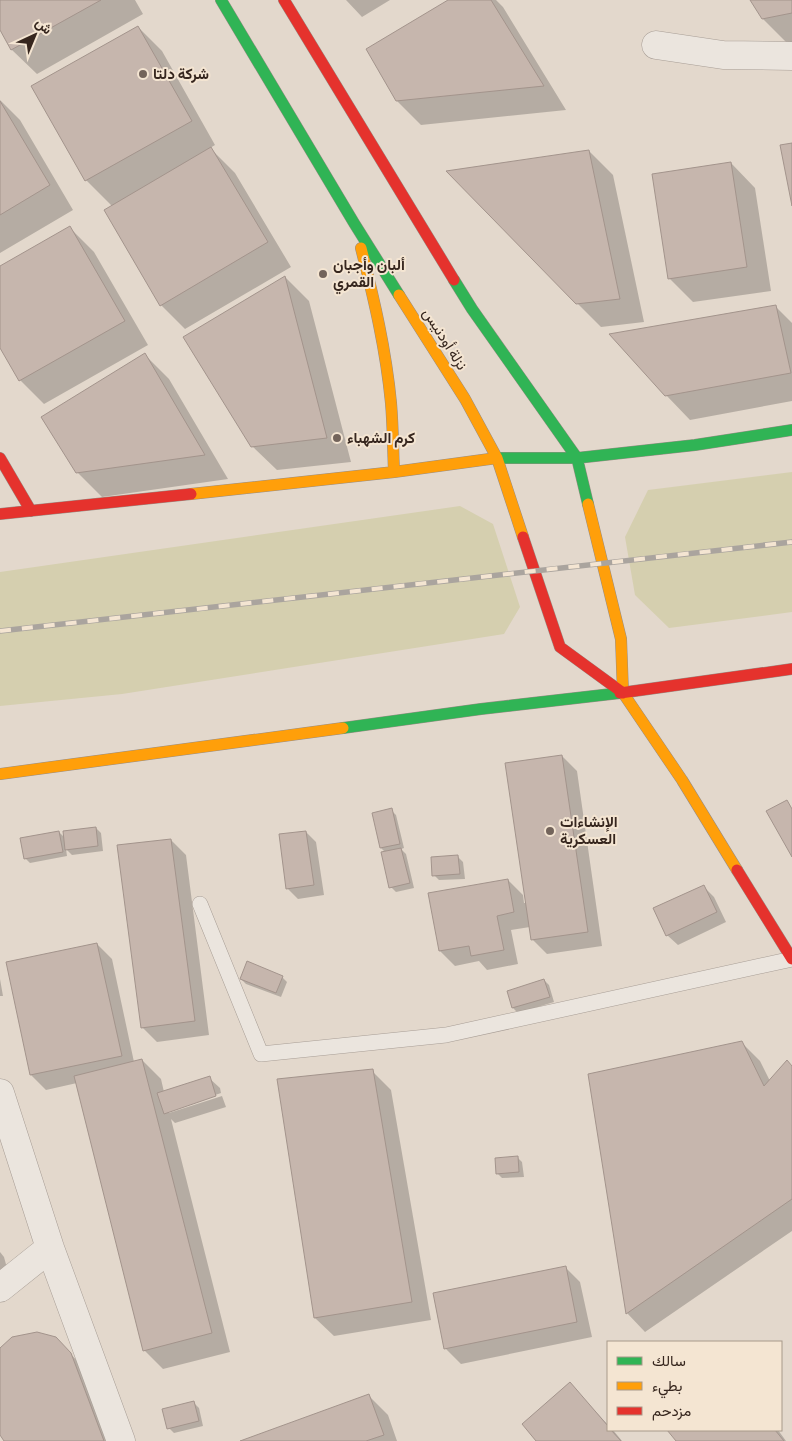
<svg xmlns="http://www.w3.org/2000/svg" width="792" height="1441" viewBox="0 0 792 1441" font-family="'Crimson Pro',Vazirmatn,serif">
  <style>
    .green { fill: #d5cfaf }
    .shadow { fill: #0003 }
    .building { fill: #c6b6ad; stroke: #a3948c }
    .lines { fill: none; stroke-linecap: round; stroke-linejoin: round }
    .lane-casing { stroke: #a89e96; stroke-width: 16 }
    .street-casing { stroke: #a89e96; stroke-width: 29 }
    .fast-casing { stroke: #988d85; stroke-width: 12 }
    .slow-casing { stroke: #988d85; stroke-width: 12 }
    .jam-casing { stroke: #988d85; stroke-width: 12 }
    .lane { stroke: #ebe5de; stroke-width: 15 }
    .street { stroke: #ebe5de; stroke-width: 28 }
    .fast { stroke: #30b455; stroke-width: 11 }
    .slow { stroke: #ff9f0a; stroke-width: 11 }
    .jam { stroke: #e5322d; stroke-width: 11 }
    .rail-casing { stroke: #aaa49e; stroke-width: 5.5 }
    .rail { stroke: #f4e5d2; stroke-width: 4; stroke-dasharray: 11; stroke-linecap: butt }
    .poi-dot { fill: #73645b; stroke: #f4e5d2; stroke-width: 2 }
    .labels { text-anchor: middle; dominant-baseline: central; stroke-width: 4; stroke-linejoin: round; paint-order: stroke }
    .poi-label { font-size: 15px; font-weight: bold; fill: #36261e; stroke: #f4e5d2; text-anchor: start }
    .street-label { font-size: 15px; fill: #36261e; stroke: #f4e5d2 }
  </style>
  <rect width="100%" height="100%" fill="#e3d8cc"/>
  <!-- green -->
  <path class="green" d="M 792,472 L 792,612 L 669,628 L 635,595 L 625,537 L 648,490 Z
    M 460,506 L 493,524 L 520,607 L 504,634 L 122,694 L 0,706 L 0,572 Z"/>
  <!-- shadow -->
  <path class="shadow" d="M 0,0 L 135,0 L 143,14 L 37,74 L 12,50 L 0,28 Z
    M 346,0 L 390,0 L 362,17 Z
    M 451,0 L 496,0 L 503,7 L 566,110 L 421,125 L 397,101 Z
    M 752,0 L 792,0 L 792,42 L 787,43 L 763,19 Z
    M 138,27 L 162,51 L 215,145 L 210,148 L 235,173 L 291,267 L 185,329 L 161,305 L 112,206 L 86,180 L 33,87 Z
    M 0,100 L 20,120 L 73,210 L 0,253 Z
    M 589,151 L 613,175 L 644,322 L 601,327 L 577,303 Z
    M 731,163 L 755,188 L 771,291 L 693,302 L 669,278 Z
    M 70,228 L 94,252 L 148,345 L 44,404 L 20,380 L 0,345 L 0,268 Z
    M 285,277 L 309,301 L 351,462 L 277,470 L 252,446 Z
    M 775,306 L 792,323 L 792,401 L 690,420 L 666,395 Z
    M 145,355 L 169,379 L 228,479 L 102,497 L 77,472 Z
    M 562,756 L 577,771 L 602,946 L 547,954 L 532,939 L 530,927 L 511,930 L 518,964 L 487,970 L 479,961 L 455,966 L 440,951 L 508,880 L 523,895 L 524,903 L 527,903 Z
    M 391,810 L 396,815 L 404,848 L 401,849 L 406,854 L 414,888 L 396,892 L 391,887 L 386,853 L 381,848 Z
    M 96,828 L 101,833 L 103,851 L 72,855 L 66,849 L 67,856 L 30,863 L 25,858 L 59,832 L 66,839 Z
    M 306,832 L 316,842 L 324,895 L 298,899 L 287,888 Z
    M 171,840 L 186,855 L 209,1035 L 157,1042 L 142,1027 Z
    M 458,857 L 463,862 L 465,879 L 439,880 L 434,875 Z
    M 703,886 L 714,897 L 726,922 L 678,945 L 667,935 Z
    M 97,944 L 112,959 L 134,1062 L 142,1060 L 161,1079 L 164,1092 L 209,1078 L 220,1088 L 221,1093 L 169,1111 L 169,1113 L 222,1096 L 226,1107 L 175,1123 L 171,1119 L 230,1352 L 163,1369 L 144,1350 L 77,1083 L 46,1090 L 31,1075 Z
    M 282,977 L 287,982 L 281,997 L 246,984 L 241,979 Z
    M 0,979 L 3,996 L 0,996 Z
    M 544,980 L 549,985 L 554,1002 L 518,1013 L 513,1008 Z
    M 741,1042 L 760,1061 L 770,1081 L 792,1066 L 792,1231 L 645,1332 L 627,1313 Z
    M 372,1071 L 391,1090 L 431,1320 L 334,1336 L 315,1318 Z
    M 517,1157 L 522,1162 L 524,1177 L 502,1178 L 497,1173 Z
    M 0,1252 L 4,1257 L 7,1268 L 0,1281 Z
    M 565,1267 L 580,1282 L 592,1337 L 461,1364 L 446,1349 L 434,1294 Z
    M 55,1338 L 89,1373 L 115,1441 L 5,1441 L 0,1433 L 0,1349 Z
    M 570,1384 L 608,1425 L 608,1430 L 613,1430 L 622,1441 L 538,1441 Z
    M 369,1396 L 388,1415 L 397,1441 L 243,1441 Z
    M 194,1403 L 199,1408 L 203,1426 L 174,1433 L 169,1428 Z
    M 669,1430 L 778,1430 L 786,1441 L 677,1441 Z"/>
  <!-- building -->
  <path class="building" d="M 0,0 L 101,0 L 11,50 L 0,30 Z
    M 448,0 L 491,0 L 544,86 L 396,101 L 366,49 Z
    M 750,0 L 792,0 L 792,13 L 762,19 Z
    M 138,26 L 192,121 L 85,181 L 31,86 Z
    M 0,101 L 50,185 L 0,215 Z
    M 792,143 L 792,206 L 780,145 Z
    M 211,147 L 268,242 L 160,306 L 104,210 Z
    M 589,150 L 620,299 L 576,304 L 446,171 Z
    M 731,162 L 747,267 L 668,279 L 652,174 Z
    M 70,226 L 125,321 L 19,381 L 0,348 L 0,266 Z
    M 285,276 L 327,438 L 251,447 L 183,337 Z
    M 776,305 L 791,373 L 665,396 L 609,334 Z
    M 145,353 L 205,455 L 76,473 L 41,417 Z
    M 562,755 L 588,932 L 531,940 L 505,763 Z
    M 787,800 L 792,809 L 792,857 L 766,811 Z
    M 392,808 L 400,844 L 380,848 L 372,813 Z
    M 96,827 L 98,846 L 65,850 L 63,831 Z
    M 59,831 L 63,852 L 24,859 L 20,838 Z
    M 306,831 L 314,885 L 286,889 L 279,834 Z
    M 171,839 L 195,1021 L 141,1028 L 117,845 Z
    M 401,848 L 410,883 L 389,888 L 381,852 Z
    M 458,855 L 460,874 L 432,876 L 431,857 Z
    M 508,879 L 514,912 L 497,916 L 504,950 L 471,956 L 469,946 L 439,951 L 428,893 Z
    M 704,885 L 717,912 L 666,936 L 653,908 Z
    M 97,943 L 122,1056 L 30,1075 L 6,962 Z
    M 247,961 L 283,976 L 276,993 L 240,979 Z
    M 544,979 L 550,997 L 512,1008 L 507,991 Z
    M 742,1041 L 764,1086 L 787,1060 L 792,1066 L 792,1199 L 626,1314 L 588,1074 Z
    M 142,1059 L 212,1333 L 143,1351 L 74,1076 Z
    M 373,1069 L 412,1302 L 314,1318 L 277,1079 Z
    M 210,1076 L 216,1096 L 164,1114 L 157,1093 Z
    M 518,1156 L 519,1172 L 496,1174 L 495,1158 Z
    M 566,1266 L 577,1322 L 444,1349 L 433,1293 Z
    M 37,1332 L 56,1337 L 71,1353 L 104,1441 L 4,1441 L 0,1435 L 0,1348 L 12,1337 Z
    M 570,1382 L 608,1426 L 608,1430 L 611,1430 L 621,1441 L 536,1441 L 522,1424 Z
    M 369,1394 L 384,1435 L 366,1441 L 240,1441 Z
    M 194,1401 L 199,1421 L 167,1429 L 162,1409 Z
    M 667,1430 L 775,1430 L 784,1441 L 676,1441 Z"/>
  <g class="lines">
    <!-- lane casing -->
    <g class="lane-casing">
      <path id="lane" d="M 200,904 L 261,1054 L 446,1035 L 792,959"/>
    </g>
    <!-- street casing -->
    <g class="street-casing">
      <path id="street" d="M 656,45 L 723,55 L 792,56
        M 0,1093 L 50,1248 L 121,1441
        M 0,1288 L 50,1248"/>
    </g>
    <!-- fast casing -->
    <g class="fast-casing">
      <path id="fast" d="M 221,0 L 354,223 L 399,295
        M 454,280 L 472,309 L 577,458 L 588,504
        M 497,458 L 577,458 L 695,445 L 792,430
        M 343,728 L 481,709 L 620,693"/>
    </g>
    <!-- slow casing -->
    <g class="slow-casing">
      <path id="slow" d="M 361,248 C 374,299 386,350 391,403 C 393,426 393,449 394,472
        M 399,295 L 465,399 L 497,458 L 523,537
        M 191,494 L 394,472 L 497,458
        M 588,504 L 621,639 L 623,693
        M 623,693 L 682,780 L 737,870
        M 0,774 L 343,728"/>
    </g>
    <!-- jam casing -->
    <g class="jam-casing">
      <path id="jam" d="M 284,0 L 454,280
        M 0,458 L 31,511
        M 0,514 L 191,494
        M 523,537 L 560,647 L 623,693
        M 620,693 L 792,669
        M 737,870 L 792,959"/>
    </g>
    <!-- lane -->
    <use href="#lane" class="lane"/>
    <!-- street -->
    <use href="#street" class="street"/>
    <!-- fast -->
    <use href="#fast" class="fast"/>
    <!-- slow -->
    <use href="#slow" class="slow"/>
    <!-- jam -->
    <use href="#jam" class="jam"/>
    <!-- rail casing -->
    <g class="rail-casing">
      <path id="rail" d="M 0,631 L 792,542"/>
    </g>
    <!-- rail -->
    <use href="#rail" class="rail"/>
  </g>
  <!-- markers -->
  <g class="poi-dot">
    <circle cx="143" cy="74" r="5"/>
    <circle cx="323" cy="274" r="5"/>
    <circle cx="337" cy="438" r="5"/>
    <circle cx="550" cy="831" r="5"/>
  </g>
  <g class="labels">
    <!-- poi labels -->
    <g class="poi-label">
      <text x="153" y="74">شركة دلتا</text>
      <text x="333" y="265">ألبان وأجبان<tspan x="333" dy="17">القمري</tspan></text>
      <text x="347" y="438">كرم الشهباء</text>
      <text x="560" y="822">الإنشاءات<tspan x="560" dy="17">العسكرية</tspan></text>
    </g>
    <!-- street labels -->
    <g class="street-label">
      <text transform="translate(445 339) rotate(58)">نزلة أودنيس</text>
    </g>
  </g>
  <!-- legend -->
  <rect x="607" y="1341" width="175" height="90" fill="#f4e5d2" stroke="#a8998a"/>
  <rect x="617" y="1357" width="25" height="8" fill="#30b455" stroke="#a8998a"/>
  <text x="652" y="1366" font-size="15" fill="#36261e">سالك</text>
  <rect x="617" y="1382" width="25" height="8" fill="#ff9f0a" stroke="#a8998a"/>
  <text x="652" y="1391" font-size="15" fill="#36261e">بطيء</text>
  <rect x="617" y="1407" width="25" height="8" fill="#e5322d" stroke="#a8998a"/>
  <text x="652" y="1416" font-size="15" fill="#36261e">مزدحم</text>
  <!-- north arrow -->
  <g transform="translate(35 35) rotate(44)" stroke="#f4e5d2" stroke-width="4" paint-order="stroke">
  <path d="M0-4L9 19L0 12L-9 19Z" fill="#36261e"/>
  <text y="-8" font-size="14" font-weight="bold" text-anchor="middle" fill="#36261e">ش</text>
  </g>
</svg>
